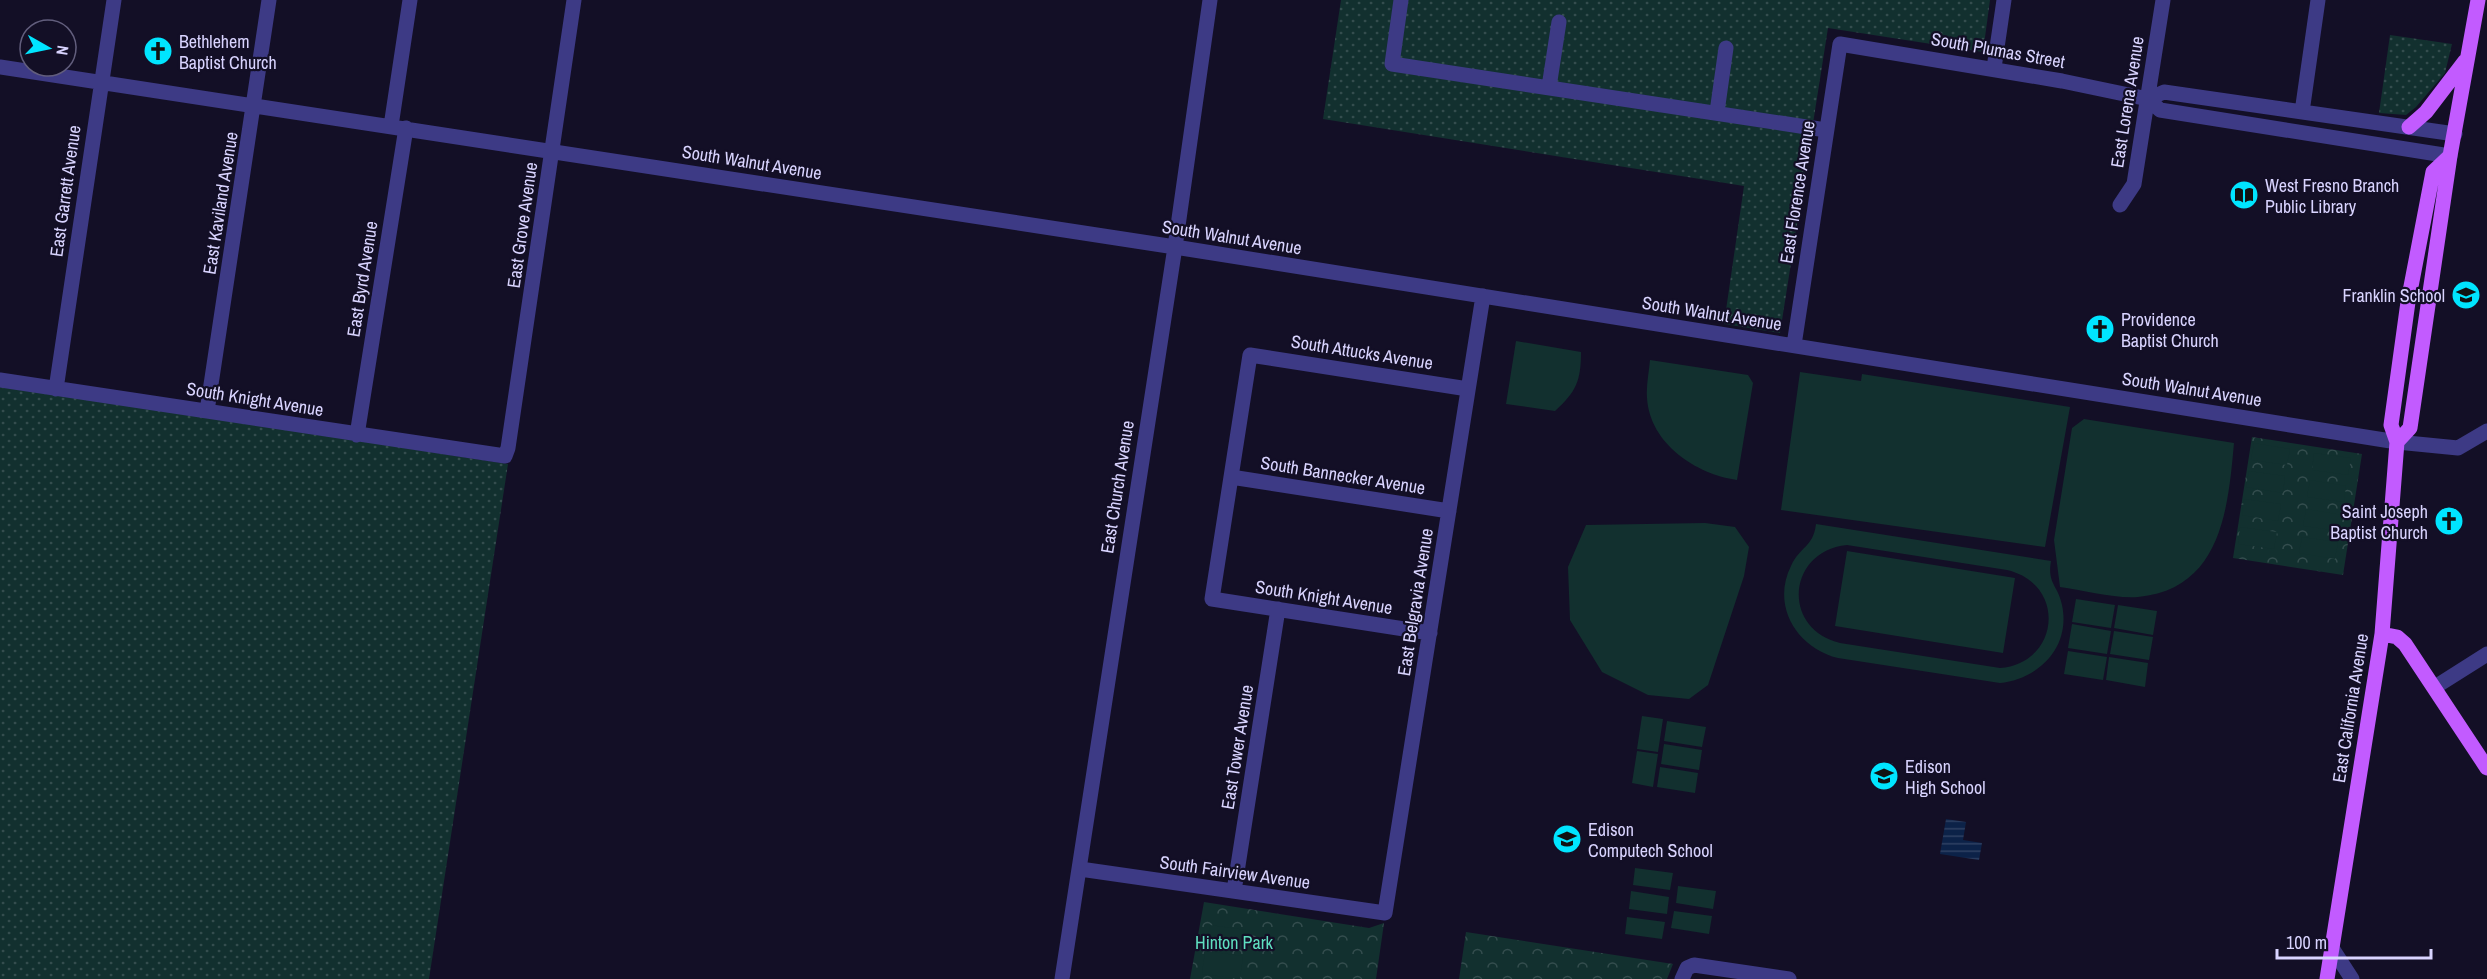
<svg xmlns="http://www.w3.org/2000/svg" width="2487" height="979" viewBox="0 0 2487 979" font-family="'Archivo Narrow',sans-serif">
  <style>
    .grass { fill: url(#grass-dots) }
    .forest { fill: url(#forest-crowns) }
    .pitch { fill: #12302f; fill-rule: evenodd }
    .water { fill: url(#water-rules) }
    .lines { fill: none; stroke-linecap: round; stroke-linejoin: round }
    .minor { stroke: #3d3a85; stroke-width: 15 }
    .major { stroke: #c25bff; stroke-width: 15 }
    .labels { text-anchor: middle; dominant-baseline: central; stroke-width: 4.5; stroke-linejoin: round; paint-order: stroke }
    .poi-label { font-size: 18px; fill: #d9d4ff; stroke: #130f26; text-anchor: start }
    .street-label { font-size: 18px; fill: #d9d4ff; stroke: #130f26 }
    .park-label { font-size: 18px; fill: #5fe0c0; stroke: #130f26 }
  </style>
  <defs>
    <pattern id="grass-dots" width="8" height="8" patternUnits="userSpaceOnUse" patternTransform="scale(1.5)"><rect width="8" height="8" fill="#12302f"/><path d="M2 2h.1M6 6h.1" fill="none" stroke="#344d4e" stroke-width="1.8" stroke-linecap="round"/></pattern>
    <pattern id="forest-crowns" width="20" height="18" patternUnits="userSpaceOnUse" patternTransform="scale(1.5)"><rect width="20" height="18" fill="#12302f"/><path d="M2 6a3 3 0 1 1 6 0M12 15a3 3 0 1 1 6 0" fill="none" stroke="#344d4e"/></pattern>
    <pattern id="water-rules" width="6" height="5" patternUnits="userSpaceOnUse" patternTransform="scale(1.5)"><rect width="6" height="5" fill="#0c2248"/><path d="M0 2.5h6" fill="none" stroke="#2f4163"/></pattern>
  </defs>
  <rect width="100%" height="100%" fill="#130f26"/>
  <!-- grass -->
  <path class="grass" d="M 1341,0 L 1990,0 L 1983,52 L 1828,28 L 1780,333 L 1724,324 L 1744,186 L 1323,119 Z
    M 2390,35 L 2452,44 L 2445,73 L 2416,107 L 2406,115 L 2379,113 Z
    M 0,385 L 508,464 L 429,979 L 0,979 Z"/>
  <!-- forest -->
  <path class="forest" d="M 2252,437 L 2362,454 L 2343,575 L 2233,558 Z
    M 1204,902 L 1369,928 L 1384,923 L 1376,979 L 1190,979 Z
    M 1466,932 L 1673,964 L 1667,979 L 1459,979 Z"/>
  <!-- pitch -->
  <path class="pitch" d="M 1516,341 L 1581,352 C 1581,381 1576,392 1555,411 L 1506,404 Z
    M 1650,360 L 1748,375 L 1753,383 L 1737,480 C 1696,474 1650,444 1647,398 C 1646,386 1649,372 1650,360 Z
    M 1800,372 L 1861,381 L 1862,374 L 2070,407 L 2045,547 L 1781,510 Z
    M 2084,419 L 2234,443 C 2228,510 2221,589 2138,597 C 2116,599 2083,590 2060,587 L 2054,540 L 2072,428 Z
    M 2254,443 L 2290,449 L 2287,465 L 2251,460 Z
    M 2314,453 L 2351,458 L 2348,475 L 2312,470 Z
    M 2249,471 L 2285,476 L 2283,493 L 2246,487 Z
    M 2310,480 L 2346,486 L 2344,502 L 2307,497 Z
    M 2244,499 L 2281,504 L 2278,521 L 2242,515 Z
    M 2306,509 L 2342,515 L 2340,531 L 2303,526 Z
    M 1705,523 L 1735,527 L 1749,547 L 1744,576 L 1708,685 L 1689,699 L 1648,695 L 1602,672 L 1570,620 L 1568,567 L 1586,525 Z
    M 1816,524 L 2051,561 C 2047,584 2058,585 2062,605 C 2071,647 2039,679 2000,683 L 1838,658 C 1797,648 1771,606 1791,566 C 1800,546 1813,548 1816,524 ZM 1847,545 L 2007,570 C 2067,584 2060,663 2000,668 L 1840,643 C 1781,629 1787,551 1847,545 Z
    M 2240,527 L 2277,532 L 2274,549 L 2238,544 Z
    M 2302,537 L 2338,542 L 2335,559 L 2299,553 Z
    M 1847,551 L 2015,578 L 2003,653 L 1835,626 Z
    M 2076,599 L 2115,605 L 2111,628 L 2072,622 Z
    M 2118,605 L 2157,611 L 2153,635 L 2114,628 Z
    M 2072,624 L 2111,631 L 2107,654 L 2068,648 Z
    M 2114,631 L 2153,637 L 2149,660 L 2110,654 Z
    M 2068,651 L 2107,657 L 2103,680 L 2064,674 Z
    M 2109,657 L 2148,663 L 2145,687 L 2106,680 Z
    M 1642,716 L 1663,719 L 1658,752 L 1637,749 Z
    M 1667,721 L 1706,727 L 1702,747 L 1664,741 Z
    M 1664,744 L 1702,750 L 1699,770 L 1661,764 Z
    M 1637,751 L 1658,754 L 1653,787 L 1632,783 Z
    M 1660,767 L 1698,773 L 1695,793 L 1657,787 Z
    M 1635,868 L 1673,873 L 1670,890 L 1633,885 Z
    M 1678,886 L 1716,891 L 1713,909 L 1676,903 Z
    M 1631,891 L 1669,897 L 1667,914 L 1629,909 Z
    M 1674,911 L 1712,916 L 1709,934 L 1671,928 Z
    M 1627,917 L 1665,922 L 1662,939 L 1625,934 Z
    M 1210,925 L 1246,930 L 1243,948 L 1207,943 Z
    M 1205,951 L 1243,956 L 1240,979 L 1202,974 Z"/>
  <!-- water -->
  <path class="water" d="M 1946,819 L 1966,822 L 1963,840 L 1982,843 L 1979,860 L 1940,854 Z"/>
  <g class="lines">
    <!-- minor -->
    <path class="minor" d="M 1401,0 L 1392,64 L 1826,130
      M 0,67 L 1175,247 L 2397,442 L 2458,448 L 2487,431
      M 1994,68 L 2004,0
      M 1549,87 L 1559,22
      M 2148,99 L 2164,92 L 2455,134
      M 1717,112 L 1726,48
      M 2302,112 L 2318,0
      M 391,126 L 410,0
      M 2120,205 L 2134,184 L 2163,0
      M 1794,345 L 1840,44 L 2062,81 L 2148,99 L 2160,110 L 2450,156
      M 0,380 L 505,456 L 508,448 L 574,0
      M 56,389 L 114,0
      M 207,411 L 269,0
      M 357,435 L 406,128
      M 1231,477 L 1449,511
      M 1430,633 L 1212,599 L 1250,355 L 1468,389
      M 2435,687 L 2487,654
      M 1080,869 L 1385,913 L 1483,296
      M 1234,891 L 1278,609
      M 2332,948 L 2352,979
      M 1062,979 L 1175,247 L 1210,0
      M 1682,979 L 1687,968 L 1694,965 L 1789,979"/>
    <!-- major -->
    <path class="major" d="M 2409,127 L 2426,112 L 2465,61
      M 2397,442 L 2410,428 L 2450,156 L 2478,0
      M 2382,634 L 2397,637 L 2405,644 L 2487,768
      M 2327,979 L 2382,634 L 2397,442 L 2391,425 L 2408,302 L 2433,172 L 2450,156"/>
  </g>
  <!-- icons -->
  <defs>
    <g id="church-disc" transform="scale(1.5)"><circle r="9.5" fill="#00e5ff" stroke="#130f26"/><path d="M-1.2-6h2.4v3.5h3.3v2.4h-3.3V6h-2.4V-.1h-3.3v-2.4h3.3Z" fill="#111"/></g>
    <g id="library-disc" transform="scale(1.5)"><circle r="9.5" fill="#00e5ff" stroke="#130f26"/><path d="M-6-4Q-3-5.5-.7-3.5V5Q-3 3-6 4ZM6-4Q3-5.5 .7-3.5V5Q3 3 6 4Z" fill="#111"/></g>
    <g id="school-disc" transform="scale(1.5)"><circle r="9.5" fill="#00e5ff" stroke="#130f26"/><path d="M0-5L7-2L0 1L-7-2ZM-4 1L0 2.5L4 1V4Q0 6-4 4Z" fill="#111"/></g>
  </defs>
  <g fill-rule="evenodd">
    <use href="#church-disc" x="158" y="51"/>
    <use href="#library-disc" x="2244" y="195"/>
    <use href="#school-disc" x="2466" y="295"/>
    <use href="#church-disc" x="2100" y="329"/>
    <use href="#church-disc" x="2449" y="521"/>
    <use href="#school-disc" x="1884" y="776"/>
    <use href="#school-disc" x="1567" y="839"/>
  </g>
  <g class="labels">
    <!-- poi labels -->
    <g class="poi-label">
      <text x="179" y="41">Bethlehem<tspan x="179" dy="21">Baptist Church</tspan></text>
      <text x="2265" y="185">West Fresno Branch<tspan x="2265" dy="21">Public Library</tspan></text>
      <text x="2445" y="295" text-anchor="end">Franklin School</text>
      <text x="2121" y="319">Providence<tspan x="2121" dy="21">Baptist Church</tspan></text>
      <text x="2428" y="511" text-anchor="end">Saint Joseph<tspan x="2428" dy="21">Baptist Church</tspan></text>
      <text x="1905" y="766">Edison<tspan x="1905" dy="21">High School</tspan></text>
      <text x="1588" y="829">Edison<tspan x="1588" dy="21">Computech School</tspan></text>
    </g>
    <!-- street labels -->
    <g class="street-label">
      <text transform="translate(1998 50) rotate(10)">South Plumas Street</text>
      <text transform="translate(2127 102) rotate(-81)">East Lorena Avenue</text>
      <text transform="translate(752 162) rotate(9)">South Walnut Avenue</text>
      <text transform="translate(65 191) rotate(-82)">East Garrett Avenue</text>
      <text transform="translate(1797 192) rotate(-81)">East Florence Avenue</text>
      <text transform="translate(220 203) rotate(-81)">East Kaviland Avenue</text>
      <text transform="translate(522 225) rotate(-82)">East Grove Avenue</text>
      <text transform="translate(1232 237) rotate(9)">South Walnut Avenue</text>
      <text transform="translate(362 279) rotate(-81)">East Byrd Avenue</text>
      <text transform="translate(1712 313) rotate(9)">South Walnut Avenue</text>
      <text transform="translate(1362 352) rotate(9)">South Attucks Avenue</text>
      <text transform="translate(2192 389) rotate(9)">South Walnut Avenue</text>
      <text transform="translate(255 399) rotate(9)">South Knight Avenue</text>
      <text transform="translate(1343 475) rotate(9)">South Bannecker Avenue</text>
      <text transform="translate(1117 487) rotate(-81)">East Church Avenue</text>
      <text transform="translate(1324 597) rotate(9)">South Knight Avenue</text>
      <text transform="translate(1415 602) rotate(-81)">East Belgravia Avenue</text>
      <text transform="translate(2350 708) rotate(-81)">East California Avenue</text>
      <text transform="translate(1237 747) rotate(-81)">East Tower Avenue</text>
      <text transform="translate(1235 872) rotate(8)">South Fairview Avenue</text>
    </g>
    <!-- park labels -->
    <g class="park-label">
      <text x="1234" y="942">Hinton Park</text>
    </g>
  </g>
  <!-- north arrow -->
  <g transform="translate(48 48) rotate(99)"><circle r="28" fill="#130f26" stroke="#625e7d" stroke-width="1.5"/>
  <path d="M0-4.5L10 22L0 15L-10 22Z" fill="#00e5ff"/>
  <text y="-9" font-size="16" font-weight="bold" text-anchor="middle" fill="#d9d4ff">N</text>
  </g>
  <!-- scale -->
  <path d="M2277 949v9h154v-9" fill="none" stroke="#d9d4ff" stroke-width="3"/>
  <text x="2286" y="949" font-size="18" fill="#d9d4ff" stroke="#130f26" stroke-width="4.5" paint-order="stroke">100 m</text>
</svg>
